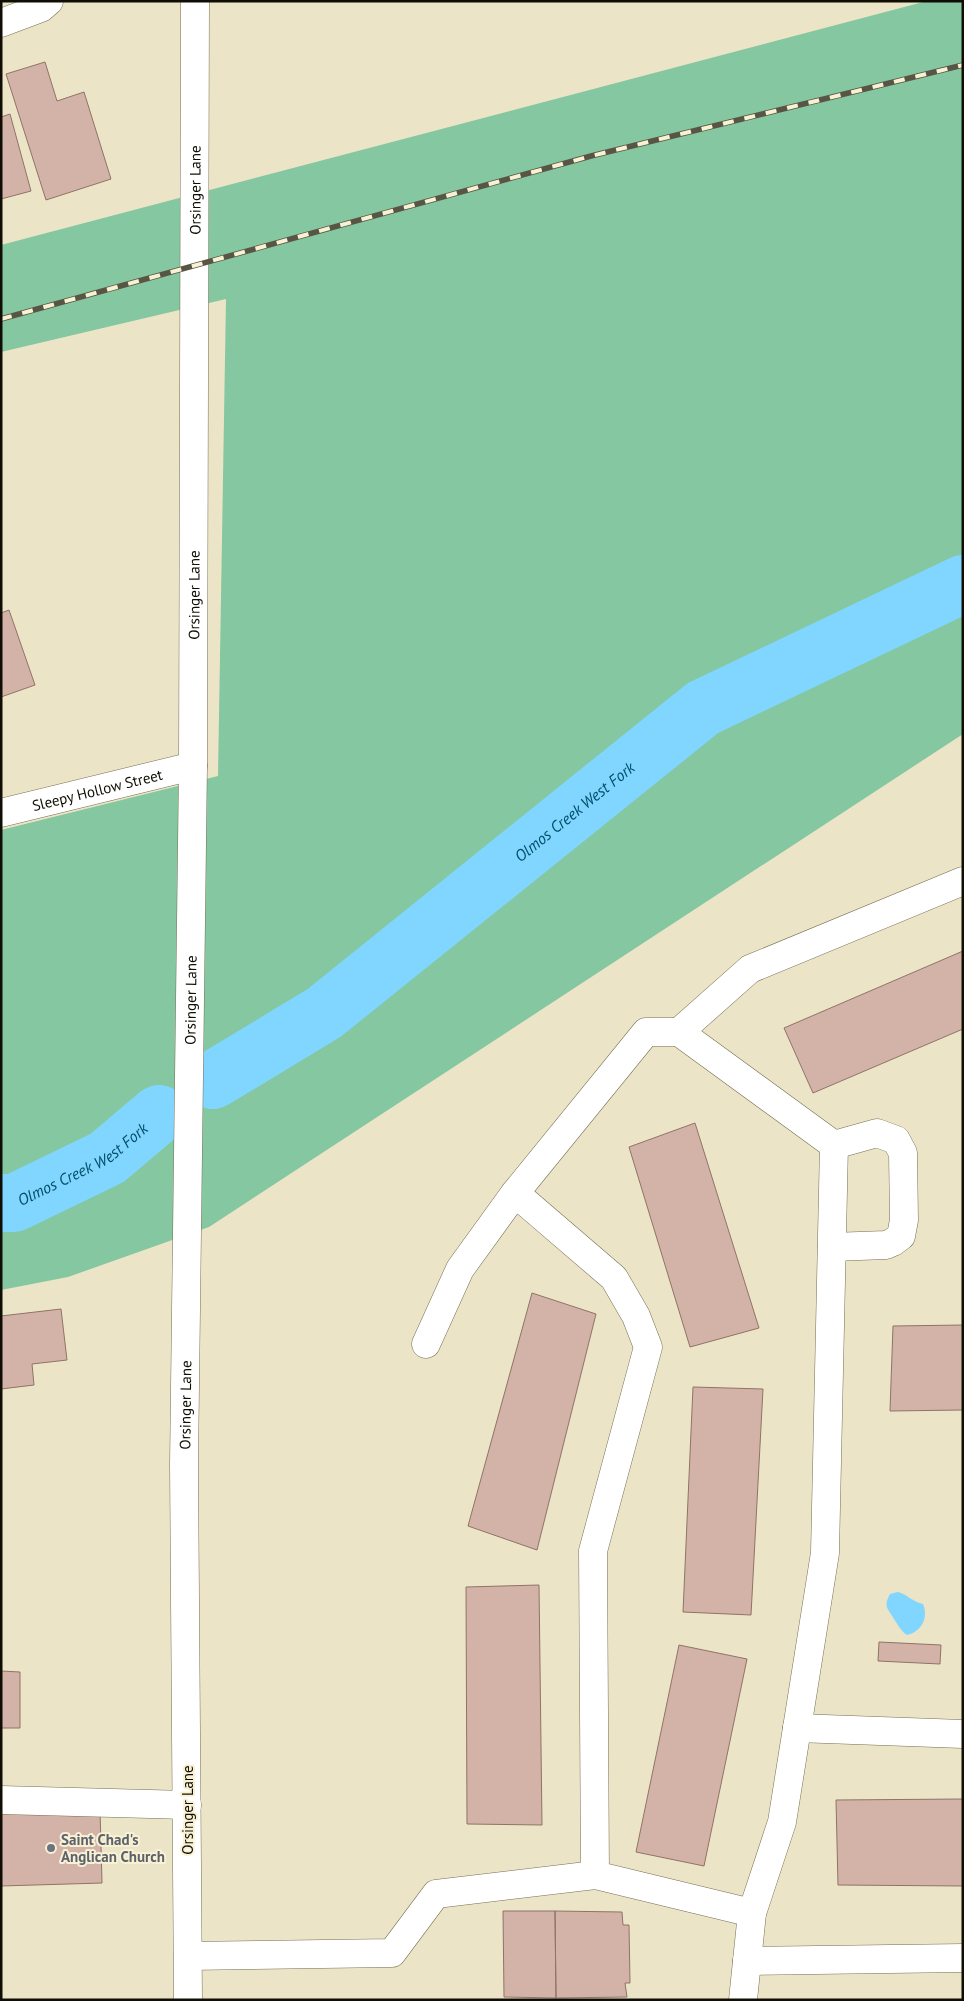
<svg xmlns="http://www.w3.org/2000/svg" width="964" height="2001" viewBox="0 0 964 2001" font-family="'PT Sans',sans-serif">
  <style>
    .green { fill: #84c7a1 }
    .water { fill: #80d6fe }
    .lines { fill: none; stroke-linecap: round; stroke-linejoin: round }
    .river { stroke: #80d6fe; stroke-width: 58 }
    .building { fill: #d3b3a7; stroke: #8f7367 }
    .minor-casing { stroke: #766f54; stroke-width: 29 }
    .minor { stroke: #fff; stroke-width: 28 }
    .rail-casing { stroke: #595544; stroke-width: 5.5 }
    .rail { stroke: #f9f1d3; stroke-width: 4; stroke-dasharray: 11; stroke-linecap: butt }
    .worship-dot { fill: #6b7280; stroke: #f9f1d3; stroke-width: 2 }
    .labels { text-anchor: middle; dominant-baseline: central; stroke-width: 4; stroke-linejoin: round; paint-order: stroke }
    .street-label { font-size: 15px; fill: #100e04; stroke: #f9f1d3 }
    .worship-label { font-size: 15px; font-weight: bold; fill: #5b616d; stroke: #f9f1d3; text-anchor: start }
    .water-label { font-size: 16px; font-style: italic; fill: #024e69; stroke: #f9f1d3 }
  </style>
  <rect width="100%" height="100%" fill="#ece4c6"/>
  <!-- green -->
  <path class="green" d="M 927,1 L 963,1 L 963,734 L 209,1227 L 68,1277 L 1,1290 L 1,830 L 218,776 L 226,299 L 1,352 L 1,245 Z"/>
  <!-- water -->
  <path class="water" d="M 898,1592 C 908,1595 913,1602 923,1604 C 929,1618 921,1632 907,1635 C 901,1631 898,1625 894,1619 C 888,1608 883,1607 890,1594 Z"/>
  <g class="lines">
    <!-- river -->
    <g class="river">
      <path id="s1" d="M 213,1080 L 324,1013 L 703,708 L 963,584"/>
      <path id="s2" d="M 1,1203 L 14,1203 L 107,1158 L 159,1114"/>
    </g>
  </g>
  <!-- building -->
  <path class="building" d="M 45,62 L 57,101 L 84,92 L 111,179 L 46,200 L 6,74 Z
    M 10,114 L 31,191 L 1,199 L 1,117 Z
    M 9,610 L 35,685 L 1,697 L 1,613 Z
    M 963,951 L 963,1029 L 813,1093 L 784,1028 Z
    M 695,1123 L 759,1328 L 690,1347 L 629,1147 Z
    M 532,1293 L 596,1314 L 537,1550 L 468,1526 Z
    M 61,1309 L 67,1360 L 32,1364 L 34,1385 L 1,1389 L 1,1316 Z
    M 963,1325 L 963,1410 L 890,1411 L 893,1326 Z
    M 693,1387 L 763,1389 L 751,1615 L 683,1612 Z
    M 539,1585 L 542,1825 L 467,1824 L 466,1587 Z
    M 879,1642 L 941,1645 L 940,1664 L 878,1661 Z
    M 679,1645 L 747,1659 L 704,1866 L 636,1852 Z
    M 1,1671 L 20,1672 L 20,1728 L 1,1728 Z
    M 963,1799 L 963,1886 L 838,1885 L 836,1800 Z
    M 100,1809 L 102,1883 L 1,1886 L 1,1812 Z
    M 503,1911 L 555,1911 L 556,1998 L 504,1997 Z
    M 555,1911 L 622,1912 L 623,1925 L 629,1925 L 630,1983 L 625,1983 L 627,1997 L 556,1998 Z"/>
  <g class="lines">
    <!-- minor casing -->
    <g class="minor-casing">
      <g id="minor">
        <path d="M 1,23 L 41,8 L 49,1"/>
        <path id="s3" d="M 1,813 L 193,766"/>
        <path d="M 679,1032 L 750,969 L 963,881"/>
        <path d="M 832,1247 L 886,1245 L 893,1242 L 901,1236 L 904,1220 L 903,1153 L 896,1140 L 877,1133 L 834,1145"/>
        <path d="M 426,1344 L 460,1269 L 515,1193"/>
        <path d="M 797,1728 L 963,1734"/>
        <path d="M 1,1800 L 187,1805"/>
        <path d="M 752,1913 L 595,1875 L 593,1551 L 648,1347 L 636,1316 L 614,1278 L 515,1193 L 646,1032 L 679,1032 L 834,1145"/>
        <path d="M 188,1956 L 392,1953 L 436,1894 L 595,1875"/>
        <path d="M 747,1961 L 963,1958"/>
        <path id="s4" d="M 188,2000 L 184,1465 L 193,766 L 195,1"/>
        <path d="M 743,2000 L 752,1913 L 782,1822 L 825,1553 L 834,1145"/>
      </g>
    </g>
    <!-- minor -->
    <use href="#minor" class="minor"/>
    <!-- rail casing -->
    <g class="rail-casing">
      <path id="rail" d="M 1,319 L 591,156 L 963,65"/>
    </g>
    <!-- rail -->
    <use href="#rail" class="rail"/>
  </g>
  <!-- markers -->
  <circle class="worship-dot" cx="51" cy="1848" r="5"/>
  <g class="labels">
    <!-- street labels -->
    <g class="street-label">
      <text stroke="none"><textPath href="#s4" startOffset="1810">Orsinger Lane</textPath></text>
      <text stroke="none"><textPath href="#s4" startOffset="1405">Orsinger Lane</textPath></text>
      <text stroke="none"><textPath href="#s3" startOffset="99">Sleepy Hollow Street</textPath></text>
      <text stroke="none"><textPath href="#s4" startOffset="1000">Orsinger Lane</textPath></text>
      <text stroke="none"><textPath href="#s4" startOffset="595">Orsinger Lane</textPath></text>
      <text transform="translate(187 1810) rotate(-90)">Orsinger Lane</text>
    </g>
    <!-- worship labels -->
    <g class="worship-label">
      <text x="61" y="1839">Saint Chad's<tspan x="61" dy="17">Anglican Church</tspan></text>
    </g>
    <!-- water labels -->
    <g class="water-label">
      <text stroke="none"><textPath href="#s1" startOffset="451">Olmos Creek West Fork</textPath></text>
      <text stroke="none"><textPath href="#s2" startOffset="92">Olmos Creek West Fork</textPath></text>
    </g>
  </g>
  <!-- border -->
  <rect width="964" height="2001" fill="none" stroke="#100e04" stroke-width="5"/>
</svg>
